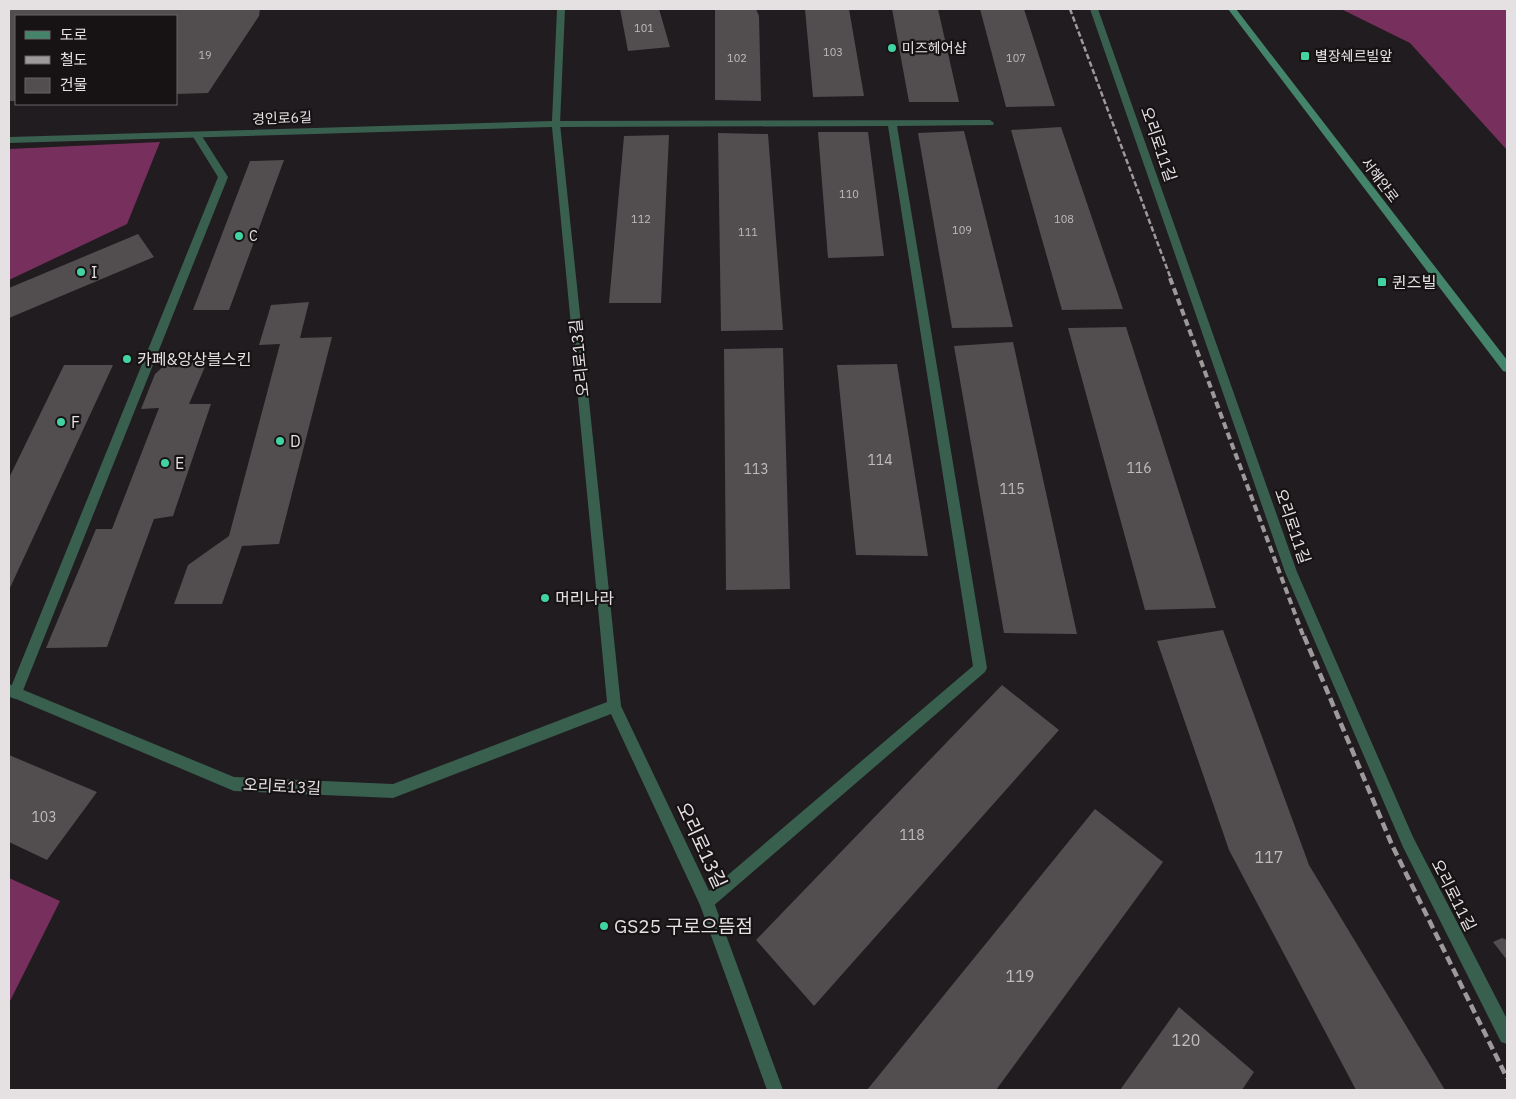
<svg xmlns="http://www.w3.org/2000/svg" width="1516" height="1099" viewBox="0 0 1516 1099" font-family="'IBM Plex Sans','Noto Sans KR',sans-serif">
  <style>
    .forest { fill: #77305d }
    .building { fill: #524d4f }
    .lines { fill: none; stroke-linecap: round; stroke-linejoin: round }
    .service { fill: #395f4f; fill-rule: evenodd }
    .minor { fill: #395f4f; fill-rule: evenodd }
    .secondary { fill: #44846a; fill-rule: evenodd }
    .rail-far2 { stroke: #9e9a9c; stroke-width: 2.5; stroke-dasharray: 5.5 2.5; stroke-linecap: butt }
    .rail-far1 { stroke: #9e9a9c; stroke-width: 4; stroke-dasharray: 7 4; stroke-linecap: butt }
    .rail { stroke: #9e9a9c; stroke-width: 4.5; stroke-dasharray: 9 4.5; stroke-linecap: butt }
    .poi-dot { fill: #41d4a1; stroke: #171315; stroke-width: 2 }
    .labels { text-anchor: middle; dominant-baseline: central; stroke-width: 4.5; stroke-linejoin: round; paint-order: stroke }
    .far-number-label { font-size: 11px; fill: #c0bcbe }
    .far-poi-label { font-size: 14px; fill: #e5e1e3; stroke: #171315; text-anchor: start }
    .far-street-label { font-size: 14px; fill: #e5e1e3; stroke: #171315 }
    .number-label { font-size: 14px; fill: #c0bcbe }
    .street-label { font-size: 16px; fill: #e5e1e3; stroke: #171315 }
    .poi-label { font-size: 16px; fill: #e5e1e3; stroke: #171315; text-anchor: start }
    .near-number-label { font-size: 16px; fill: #c0bcbe }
    .near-street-label { font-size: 19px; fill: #e5e1e3; stroke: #171315 }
    .near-poi-label { font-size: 19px; fill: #e5e1e3; stroke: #171315; text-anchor: start }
  </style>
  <rect width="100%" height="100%" fill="#211c1f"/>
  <!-- forest -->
  <path class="forest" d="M 1341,9 L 1507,9 L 1507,150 L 1410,43 Z
    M 160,142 L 127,224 L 9,280 L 9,149 Z
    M 9,878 L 60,901 L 9,1003 Z"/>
  <!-- building -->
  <path class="building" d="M 9,9 L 260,9 L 259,16 L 208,93 L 176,94 L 176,16 L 16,16 L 16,101 L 9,101 Z
    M 620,9 L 659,9 L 670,47 L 628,51 Z
    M 715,9 L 756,9 L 759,16 L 761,101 L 715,100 Z
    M 805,9 L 849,9 L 864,96 L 813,97 Z
    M 892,9 L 938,9 L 959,102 L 909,102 Z
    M 980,9 L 1024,9 L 1055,106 L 1006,107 Z
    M 1061,127 L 1123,309 L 1062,310 L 1011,130 Z
    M 964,131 L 1013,327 L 952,328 L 918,133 Z
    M 818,132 L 868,132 L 884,256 L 828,258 Z
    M 718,133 L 768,134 L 783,330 L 721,331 Z
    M 669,135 L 661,303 L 609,303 L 624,136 Z
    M 284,160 L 229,310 L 193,310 L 250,161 Z
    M 138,234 L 154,257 L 9,318 L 9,288 Z
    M 309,302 L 300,338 L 332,337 L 279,544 L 242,546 L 222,604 L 174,604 L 188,565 L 229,536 L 280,344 L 259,345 L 271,305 Z
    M 1126,327 L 1216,608 L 1145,610 L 1068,328 Z
    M 1013,342 L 1077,634 L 1004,633 L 954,346 Z
    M 783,348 L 790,589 L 726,590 L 724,349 Z
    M 207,362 L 189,404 L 211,404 L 173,516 L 154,519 L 107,647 L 46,648 L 96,529 L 112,529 L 159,408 L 141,409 L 155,374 L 167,363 Z
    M 897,364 L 928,556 L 856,555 L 837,365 Z
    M 64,365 L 113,365 L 9,590 L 9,478 Z
    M 1223,630 L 1309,865 L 1445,1090 L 1356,1090 L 1229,850 L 1157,641 Z
    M 1002,685 L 1059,730 L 814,1006 L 756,940 Z
    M 9,755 L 97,792 L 47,860 L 9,842 Z
    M 1095,809 L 1163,862 L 996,1090 L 867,1090 Z
    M 1502,938 L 1507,940 L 1507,960 L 1493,942 Z
    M 1179,1007 L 1254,1072 L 1242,1090 L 1120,1090 Z"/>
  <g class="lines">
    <!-- service -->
    <path class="service" d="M 1090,9 L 1098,9 L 1297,572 L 1413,837 L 1507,1019 L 1507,1044 L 1501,1042 L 1403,847 L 1285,572 Z
      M 990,120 L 994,123 L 993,125 L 897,126 L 987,668 L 985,672 L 712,907 L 707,910 L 702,907 L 699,902 L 702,897 L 973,666 L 888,126 L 556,127 L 552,124 L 556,121 Z
      M 197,132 L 200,133 L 228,177 L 22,693 L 20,697 L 15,699 L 10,697 L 9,692 L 218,177 L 192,135 Z"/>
    <!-- minor -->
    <path class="minor" d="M 557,9 L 565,9 L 560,124 L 621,706 L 712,897 L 783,1090 L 767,1090 L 700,905 L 611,714 L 393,798 L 234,791 L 9,696 L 9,684 L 234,777 L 393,784 L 607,702 L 552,127 L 9,143 L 9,137 L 552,121 Z"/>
    <!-- secondary -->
    <path class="secondary" d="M 1228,9 L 1236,9 L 1507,360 L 1507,372 L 1503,371 Z"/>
    <!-- rail-far2 -->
    <path class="rail-far2" d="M 1070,9 L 1171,279"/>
    <!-- rail-far1 -->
    <path class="rail-far1" d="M 1170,278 L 1304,638"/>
    <!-- rail -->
    <path class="rail" d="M 1304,636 L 1392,845 L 1507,1078"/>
  </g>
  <!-- markers -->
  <g class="poi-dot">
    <circle cx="892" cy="48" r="5"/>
    <rect x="1300" y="51" width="10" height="10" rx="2.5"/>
    <circle cx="239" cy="236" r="5"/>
    <circle cx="81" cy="272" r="5"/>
    <rect x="1377" y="277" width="10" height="10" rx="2.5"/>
    <circle cx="127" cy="359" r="5"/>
    <circle cx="61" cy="422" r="5"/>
    <circle cx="280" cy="441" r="5"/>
    <circle cx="165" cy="463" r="5"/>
    <circle cx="545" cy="598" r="5"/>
    <circle cx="604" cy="926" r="5"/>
  </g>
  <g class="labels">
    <!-- far-number labels -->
    <g class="far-number-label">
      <text x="644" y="28">101</text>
      <text x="833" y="52">103</text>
      <text x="205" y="55">19</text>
      <text x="737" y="58">102</text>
      <text x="1016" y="58">107</text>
      <text x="849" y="194">110</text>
      <text x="641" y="219">112</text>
      <text x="1064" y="219">108</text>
      <text x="962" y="230">109</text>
      <text x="748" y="232">111</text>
    </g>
    <!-- far-poi labels -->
    <g class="far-poi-label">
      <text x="902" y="48">미즈헤어샵</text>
      <text x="1315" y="56">별장쉐르빌앞</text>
      <text x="249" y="236">C</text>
    </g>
    <!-- far-street labels -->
    <g class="far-street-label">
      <text transform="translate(282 118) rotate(-2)">경인로6길</text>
      <text transform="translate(1380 180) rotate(53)">서해안로</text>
    </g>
    <!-- number labels -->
    <g class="number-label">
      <text x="880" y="460">114</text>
      <text x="1139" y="468">116</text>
      <text x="756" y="469">113</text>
      <text x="1012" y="489">115</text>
      <text x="44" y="817">103</text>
      <text x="912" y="835">118</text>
    </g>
    <!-- street labels -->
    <g class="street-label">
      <text transform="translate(1159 144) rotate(71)">오리로11길</text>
      <text transform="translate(579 358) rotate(-96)">오리로13길</text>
      <text transform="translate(1293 526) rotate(71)">오리로11길</text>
      <text transform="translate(282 786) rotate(3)">오리로13길</text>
      <text transform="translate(1454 895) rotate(63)">오리로11길</text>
    </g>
    <!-- poi labels -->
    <g class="poi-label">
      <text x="91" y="272">I</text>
      <text x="1392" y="282">퀸즈빌</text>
      <text x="137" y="359">카페&amp;앙상블스킨</text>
      <text x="71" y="422">F</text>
      <text x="290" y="441">D</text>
      <text x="175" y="463">E</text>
      <text x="555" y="598">머리나라</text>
    </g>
    <!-- near-number labels -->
    <g class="near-number-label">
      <text x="1269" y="857">117</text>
      <text x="1020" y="976">119</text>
      <text x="1186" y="1040">120</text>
    </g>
    <!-- near-street labels -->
    <g class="near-street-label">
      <text transform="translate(702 845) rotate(65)">오리로13길</text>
    </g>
    <!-- near-poi labels -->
    <g class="near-poi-label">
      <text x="614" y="926">GS25 구로으뜸점</text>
    </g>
  </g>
  <!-- border -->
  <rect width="1516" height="1099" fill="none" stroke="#e5e1e3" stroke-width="20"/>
  <!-- legend -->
  <rect x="15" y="15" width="162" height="90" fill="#171315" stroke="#696567"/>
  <rect x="25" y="31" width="25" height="8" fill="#44846a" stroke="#696567"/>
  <text x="60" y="40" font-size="15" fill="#e5e1e3">도로</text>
  <rect x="25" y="56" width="25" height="8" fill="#9e9a9c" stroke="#696567"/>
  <text x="60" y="65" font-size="15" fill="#e5e1e3">철도</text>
  <rect x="25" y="78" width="25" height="15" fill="#524d4f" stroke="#696567"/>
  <text x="60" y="90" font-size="15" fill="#e5e1e3">건물</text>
</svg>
